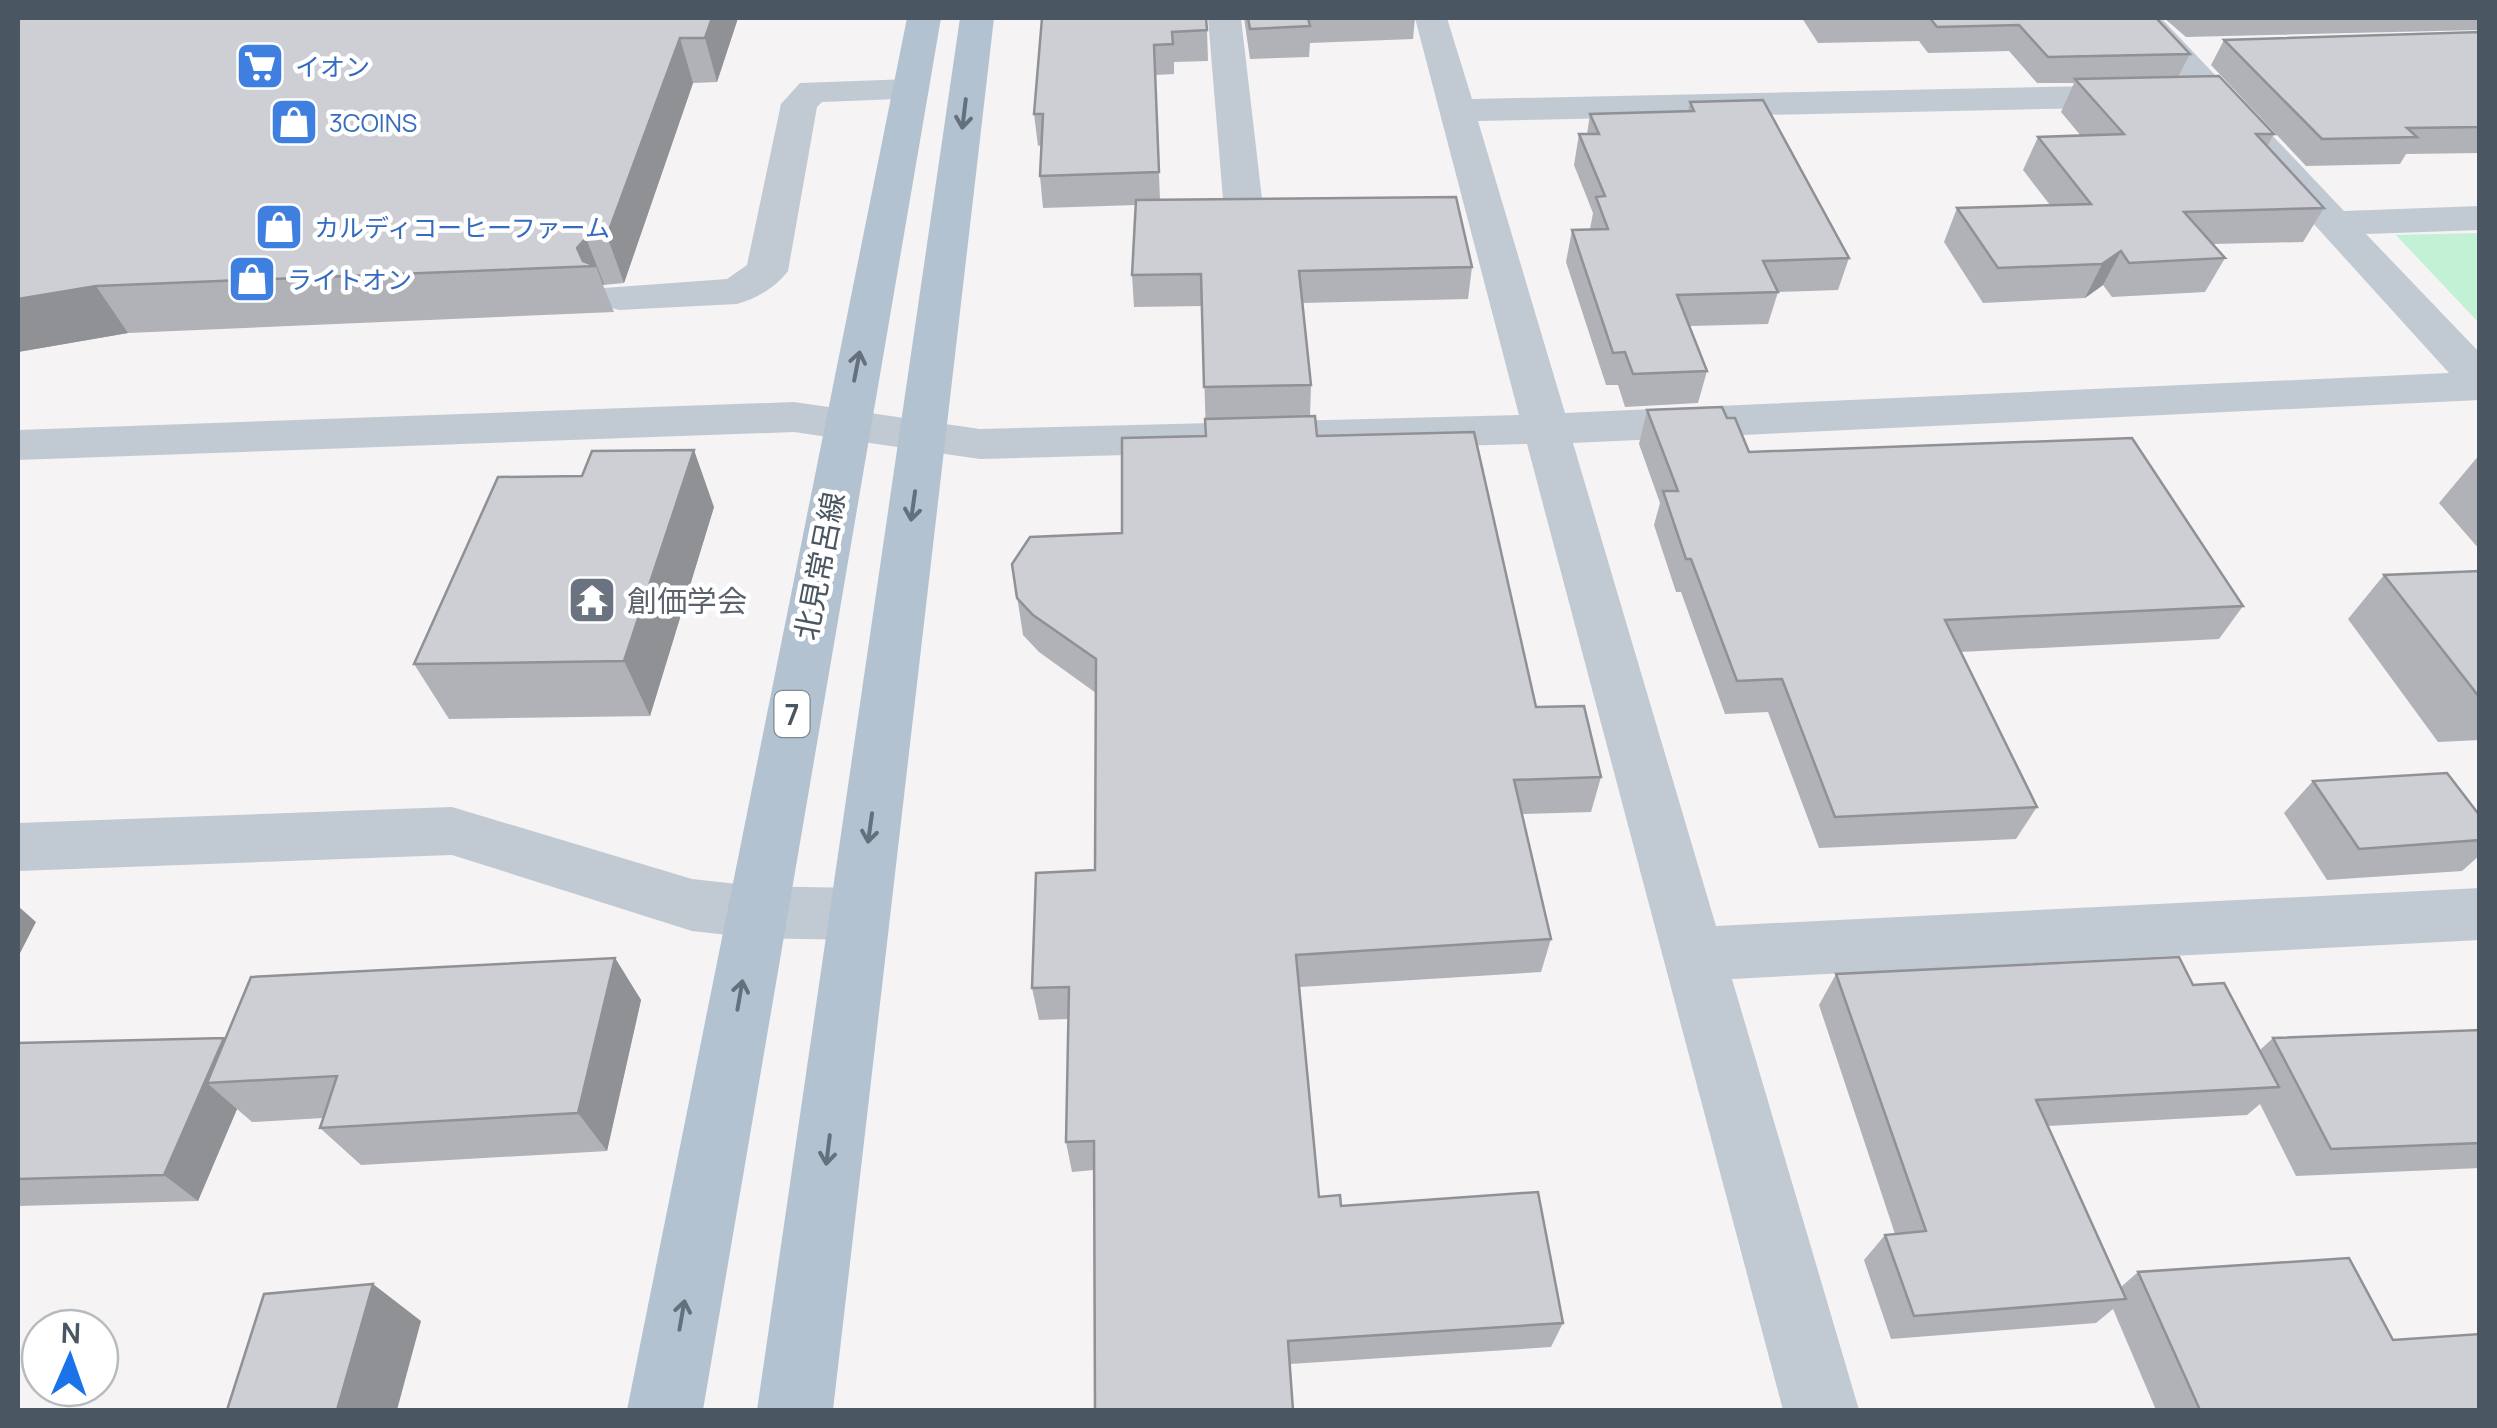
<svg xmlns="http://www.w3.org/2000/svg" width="2497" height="1428" viewBox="0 0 2497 1428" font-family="Manrope,'Noto Sans JP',sans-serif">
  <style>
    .green { fill: #c3f1d5 }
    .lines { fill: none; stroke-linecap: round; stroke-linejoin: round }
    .minor { fill: #c1cad2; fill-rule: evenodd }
    .major { fill: #b3c2d1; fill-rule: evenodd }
    .wall { fill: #b0b2b7 }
    .shaded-wall { fill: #909195 }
    .building { fill: #cdcfd5; stroke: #909195; stroke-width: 2.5 }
    .oneway { stroke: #64717d }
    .labels { text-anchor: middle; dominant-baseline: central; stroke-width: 9; stroke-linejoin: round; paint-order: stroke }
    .far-shop-label { font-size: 25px; fill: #366cbe; stroke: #fff; text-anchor: start }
    .shield { fill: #fff; stroke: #808990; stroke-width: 2.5 }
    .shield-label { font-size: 28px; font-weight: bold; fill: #4a5661 }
    .street-label { font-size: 30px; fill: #4a5661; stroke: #fff }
    .worship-label { font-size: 30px; fill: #5b616d; stroke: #fff; text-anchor: start }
  </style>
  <rect width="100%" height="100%" fill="#f5f3f3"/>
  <!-- green -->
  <path class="green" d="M 2479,233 L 2480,233 L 2479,323 L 2396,235 Z"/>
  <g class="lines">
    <!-- minor -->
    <path class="minor" d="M 1208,18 L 1241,18 L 1262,199 L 1320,202 L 1326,210 L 1320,218 L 1244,223 L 1230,219 L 1224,211 Z
      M 1415,18 L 1447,18 L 1472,99 L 2141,85 L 2154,88 L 2159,96 L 2154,104 L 2141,107 L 1478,121 L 1565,413 L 2449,373 L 2127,18 L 2161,18 L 2344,211 L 2480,206 L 2480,230 L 2366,234 L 2480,353 L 2480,400 L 1573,443 L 1716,926 L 2480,888 L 2480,940 L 1732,979 L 1859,1410 L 1783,1410 L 1527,444 L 980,459 L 794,432 L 18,460 L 18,430 L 794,402 L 980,429 L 1519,415 Z
      M 911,79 L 924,82 L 929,90 L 924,98 L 822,102 L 817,107 L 788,271 C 776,287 756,299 737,304 L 619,310 L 604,306 L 598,297 L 604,288 L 727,279 L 747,265 L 781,104 L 800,83 Z
      M 452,807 L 692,879 L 755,886 L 859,888 L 881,896 L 890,914 L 881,932 L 859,940 L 755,938 L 692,931 L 452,855 L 18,871 L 18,823 Z"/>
    <!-- major -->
    <path class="major" d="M 907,18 L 941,18 L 703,1410 L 627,1410 Z
      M 960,18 L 994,18 L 833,1410 L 757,1410 Z"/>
  </g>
  <!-- wall -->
  <path class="wall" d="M 18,18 L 738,18 L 717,82 L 693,83 L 624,283 L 603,285 L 614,312 L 128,333 L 18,352 Z
    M 1042,18 L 1207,30 L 1208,61 L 1174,62 L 1174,74 L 1155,75 L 1160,200 L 1472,267 L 1468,299 L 1302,303 L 1311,385 L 1310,417 L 1317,436 L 1536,707 L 1601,777 L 1591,812 L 1522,814 L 1551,939 L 1541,972 L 1300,987 L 1319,1197 L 1341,1206 L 1563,1323 L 1551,1347 L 1290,1364 L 1094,1170 L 1072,1172 L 1066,1142 L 1068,1019 L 1039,1020 L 1032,988 L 1095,870 L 1096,693 L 1039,652 L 1023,635 L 1012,564 L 1122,533 L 1206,436 L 1202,306 L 1134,307 L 1132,275 L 1136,205 L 1043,208 L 1040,176 L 1041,145 L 1038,146 L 1034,114 Z
    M 1244,18 L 1415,18 L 1413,39 L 1310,43 L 1309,57 L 1250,59 Z
    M 1802,18 L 2156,18 L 2190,54 L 2178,77 L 2274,134 L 2267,147 L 2324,208 L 2303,242 L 2213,244 L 2225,258 L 2205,292 L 2112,297 L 2103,285 L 2085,298 L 1983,303 L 1944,242 L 1957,208 L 2050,205 L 2023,170 L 2038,137 L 2081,136 L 2061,112 L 2074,83 L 2037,83 L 2009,51 L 1928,53 L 1919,41 L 1818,43 Z
    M 2164,18 L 2480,18 L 2480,30 L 2186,37 Z
    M 2480,32 L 2480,153 L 2406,154 L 2400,164 L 2306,166 L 2211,65 L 2224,40 Z
    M 1690,102 L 1849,258 L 1838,290 L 1778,292 L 1768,324 L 1690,326 L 1707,371 L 1698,403 L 1625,407 L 1618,385 L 1606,385 L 1566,262 L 1572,230 L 1590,229 L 1593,213 L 1574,165 L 1579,134 L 1587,134 L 1590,114 L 1688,111 Z
    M 1647,410 L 1727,418 L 1749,452 L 2243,606 L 2219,639 L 1960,652 L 2037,807 L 2016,839 L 1819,848 L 1768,712 L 1725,714 L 1681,592 L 1676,592 L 1654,525 L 1660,503 L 1639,444 Z
    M 2480,454 L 2480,550 L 2439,503 Z
    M 714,507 L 650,716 L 449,719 L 414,664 Z
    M 2480,571 L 2480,740 L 2438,742 L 2348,619 L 2384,575 Z
    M 2313,781 L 2480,816 L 2480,855 L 2462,871 L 2327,880 L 2284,813 Z
    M 615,958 L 641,1000 L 607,1151 L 361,1165 L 320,1128 L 323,1118 L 252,1122 L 237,1109 L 198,1201 L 18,1206 L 18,1043 L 224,1038 Z
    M 1836,974 L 2193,985 L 2260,1050 L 2273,1038 L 2480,1030 L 2480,1168 L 2296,1176 L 2260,1104 L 2247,1115 L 2048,1126 L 2121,1287 L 2138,1272 L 2393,1340 L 2480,1410 L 2156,1410 L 2113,1309 L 2096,1323 L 1891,1339 L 1864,1260 L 1885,1235 L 1895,1234 L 1819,1005 Z"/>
  <!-- shaded-wall -->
  <path class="shaded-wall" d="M 712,18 L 738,18 L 717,82 L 705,38 Z
    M 680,38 L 693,83 L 624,283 L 607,236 Z
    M 586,238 L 604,284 L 603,285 L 596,266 L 584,266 L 577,248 Z
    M 2121,251 L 2103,285 L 2085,298 L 2102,264 Z
    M 96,286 L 128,333 L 18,352 L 18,299 Z
    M 694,450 L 714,507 L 650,716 L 624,661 Z
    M 18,906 L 36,922 L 18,957 Z
    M 615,958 L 641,1000 L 607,1151 L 578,1113 Z
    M 224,1038 L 255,1066 L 207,1083 L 237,1109 L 198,1201 L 164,1175 Z
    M 373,1284 L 421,1321 L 397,1410 L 337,1410 Z"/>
  <!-- building -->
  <path class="building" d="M 18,18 L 712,18 L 705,38 L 680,38 L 607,236 L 586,238 L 577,248 L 583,261 L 596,266 L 96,286 L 18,299 Z
    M 1042,18 L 1206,18 L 1207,30 L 1172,32 L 1173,44 L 1154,45 L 1159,172 L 1040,176 L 1043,114 L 1034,114 Z
    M 1248,18 L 1308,18 L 1310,26 L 1250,29 Z
    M 1930,18 L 2156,18 L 2190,54 L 2048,57 L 2019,25 L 1937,27 Z
    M 2480,32 L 2480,127 L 2407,128 L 2417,137 L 2322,139 L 2224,40 Z
    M 2219,76 L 2274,134 L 2256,134 L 2324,208 L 2184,212 L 2225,258 L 2129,263 L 2121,251 L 2102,264 L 1998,268 L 1957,208 L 2091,204 L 2038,137 L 2124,134 L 2075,79 Z
    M 1763,100 L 1849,258 L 1763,261 L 1778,292 L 1677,295 L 1707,371 L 1633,374 L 1625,352 L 1613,353 L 1572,230 L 1608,229 L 1596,197 L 1605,196 L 1579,134 L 1599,134 L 1590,114 L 1694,111 L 1690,102 Z
    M 1456,197 L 1472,267 L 1299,271 L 1311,385 L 1204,387 L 1201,274 L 1132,275 L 1136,200 Z
    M 1722,407 L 1727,418 L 1735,418 L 1749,452 L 2132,438 L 2243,606 L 1945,620 L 2037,807 L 1835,817 L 1782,679 L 1737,681 L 1691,559 L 1686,559 L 1663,491 L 1678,491 L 1647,410 Z
    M 1315,416 L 1317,436 L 1474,432 L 1536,707 L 1584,706 L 1601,777 L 1514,780 L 1551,939 L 1296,955 L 1319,1197 L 1340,1195 L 1341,1206 L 1538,1192 L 1563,1323 L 1288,1341 L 1293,1410 L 1095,1410 L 1094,1141 L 1066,1142 L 1069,987 L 1032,988 L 1036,873 L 1095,870 L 1096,659 L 1033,615 L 1017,598 L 1012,564 L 1030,537 L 1122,533 L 1122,438 L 1206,436 L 1205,419 Z
    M 694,450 L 624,661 L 414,664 L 498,477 L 582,476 L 592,451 Z
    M 2480,571 L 2480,698 L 2384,575 Z
    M 2447,773 L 2480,816 L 2480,840 L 2359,849 L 2313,781 Z
    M 2179,957 L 2193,985 L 2224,983 L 2279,1087 L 2036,1100 L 2126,1299 L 1914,1316 L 1885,1235 L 1926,1231 L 1836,974 Z
    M 615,958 L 578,1113 L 320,1128 L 337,1076 L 207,1083 L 251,977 Z
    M 2480,1030 L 2480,1143 L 2331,1149 L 2273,1038 Z
    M 224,1038 L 164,1175 L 18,1179 L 18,1043 Z
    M 2349,1258 L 2393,1340 L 2480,1334 L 2480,1410 L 2200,1410 L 2138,1272 Z
    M 373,1284 L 337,1410 L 227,1410 L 264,1294 Z"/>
  <!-- one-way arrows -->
  <defs><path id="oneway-shaft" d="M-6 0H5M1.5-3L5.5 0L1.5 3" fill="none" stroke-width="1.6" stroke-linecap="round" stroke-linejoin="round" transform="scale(2.5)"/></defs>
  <g class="oneway">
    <use href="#oneway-shaft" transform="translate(964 114) rotate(97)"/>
    <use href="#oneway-shaft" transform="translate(857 366) rotate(-79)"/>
    <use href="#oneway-shaft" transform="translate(913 506) rotate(98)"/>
    <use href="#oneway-shaft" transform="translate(870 828) rotate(98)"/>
    <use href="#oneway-shaft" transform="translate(740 995) rotate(-80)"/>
    <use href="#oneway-shaft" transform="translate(828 1150) rotate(97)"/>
    <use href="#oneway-shaft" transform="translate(682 1315) rotate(-80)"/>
  </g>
  <!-- icons -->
  <defs>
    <g id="supermarket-square" transform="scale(2.5)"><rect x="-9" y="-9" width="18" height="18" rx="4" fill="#3f7fe0" stroke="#fff"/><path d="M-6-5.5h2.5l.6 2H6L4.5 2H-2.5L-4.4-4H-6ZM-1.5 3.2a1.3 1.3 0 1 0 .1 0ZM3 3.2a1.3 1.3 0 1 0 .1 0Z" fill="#fff"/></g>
    <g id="shop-square" transform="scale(2.5)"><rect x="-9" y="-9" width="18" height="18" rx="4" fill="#3f7fe0" stroke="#fff"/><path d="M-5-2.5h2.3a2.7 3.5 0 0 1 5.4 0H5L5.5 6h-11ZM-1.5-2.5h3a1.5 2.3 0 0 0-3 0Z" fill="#fff"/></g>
    <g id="temple-square" transform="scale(2.5)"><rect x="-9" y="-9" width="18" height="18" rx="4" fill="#6b7280" stroke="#fff"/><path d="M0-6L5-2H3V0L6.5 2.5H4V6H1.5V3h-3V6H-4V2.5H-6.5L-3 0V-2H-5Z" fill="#fff"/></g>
  </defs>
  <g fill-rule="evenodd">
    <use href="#supermarket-square" x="260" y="66"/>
    <use href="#shop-square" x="294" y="122"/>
    <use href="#shop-square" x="279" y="227"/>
    <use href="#shop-square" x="252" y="279"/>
    <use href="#temple-square" x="592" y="600"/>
  </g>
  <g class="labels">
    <!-- far-shop labels -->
    <g class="far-shop-label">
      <text x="295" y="66">イオン</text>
      <text x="329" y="122">3COINS</text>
      <text x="314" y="227">カルディコーヒーファーム</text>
      <text x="287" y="279">ライトオン</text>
    </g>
    <!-- shield labels -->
    <rect class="shield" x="774.5" y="691" width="35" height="46" rx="8"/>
    <g class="shield-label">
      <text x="792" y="714">7</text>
    </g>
    <!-- street labels -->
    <g class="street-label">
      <text transform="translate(819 566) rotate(-79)">北見常呂線</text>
    </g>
    <!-- worship labels -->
    <g class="worship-label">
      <text x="627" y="600">創価学会</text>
    </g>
  </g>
  <!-- border -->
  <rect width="2497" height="1428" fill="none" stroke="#4a5661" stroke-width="40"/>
  <!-- north arrow -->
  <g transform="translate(70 1358) rotate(2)"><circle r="48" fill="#ffffff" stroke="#b7bbc0" stroke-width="2.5"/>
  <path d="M0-8L18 38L0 25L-18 38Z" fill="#1a73e8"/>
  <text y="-15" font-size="28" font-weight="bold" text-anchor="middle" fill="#4a5661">N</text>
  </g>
</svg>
